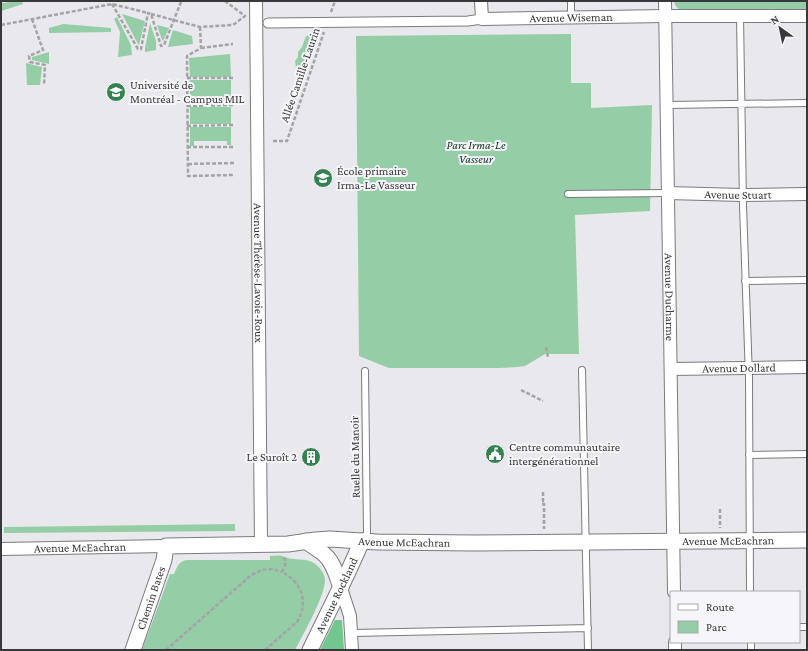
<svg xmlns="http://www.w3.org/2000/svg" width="808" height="651" viewBox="0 0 808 651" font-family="'Crimson Pro',serif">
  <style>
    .green { fill: #95cda6 }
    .forest { fill: #71c78e }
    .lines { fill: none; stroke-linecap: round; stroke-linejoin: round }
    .service-casing { stroke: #7b7b7f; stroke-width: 8 }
    .pedestrian-casing { stroke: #7b7b7f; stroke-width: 11 }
    .minor-casing { stroke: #7b7b7f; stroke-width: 14 }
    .tertiary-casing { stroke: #7b7b7f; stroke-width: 17 }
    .path { stroke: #a4a4a7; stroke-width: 2.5; stroke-dasharray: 4 2; stroke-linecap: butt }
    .service { stroke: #fff; stroke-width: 6 }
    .pedestrian { stroke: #fff; stroke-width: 9 }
    .minor { stroke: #fff; stroke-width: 12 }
    .tertiary { stroke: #fff; stroke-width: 15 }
    .labels { text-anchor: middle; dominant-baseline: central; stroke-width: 4; stroke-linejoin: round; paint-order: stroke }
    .street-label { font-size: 12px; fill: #38383a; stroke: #f6f5fa }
    .poi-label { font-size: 12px; fill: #38383a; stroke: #f6f5fa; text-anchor: start }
    .park-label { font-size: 12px; font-style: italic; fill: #0f341d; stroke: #f6f5fa }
  </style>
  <rect width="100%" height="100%" fill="#e9e8ec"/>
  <!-- green -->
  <path class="green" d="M 22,1 L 23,4 L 1,11 L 1,3 Z
    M 674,1 L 807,1 L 807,9 L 681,10 C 677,8 675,6 674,1 Z
    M 122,14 L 145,21 L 139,45 L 138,44 Z
    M 117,17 L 131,45 L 132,55 L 118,57 L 120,32 L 114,19 Z
    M 150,23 L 156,41 L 156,50 L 145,52 L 145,48 Z
    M 63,24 L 111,28 L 111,32 L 49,33 L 49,28 Z
    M 157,25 L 169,28 L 163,41 L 162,40 Z
    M 173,30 L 192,36 L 193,44 L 168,47 L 169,43 Z
    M 313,34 L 313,36 L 310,50 L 305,55 L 305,62 L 303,67 L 296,68 L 295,61 L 298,57 L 298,52 L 302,47 L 306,36 Z
    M 571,34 L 571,83 L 591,83 L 591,108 L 652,105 L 650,211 L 575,215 L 579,354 L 545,354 L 525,366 L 518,367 L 498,368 L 389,368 L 359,356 L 356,36 Z
    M 49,52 L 49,64 L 32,60 L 32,57 Z
    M 230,54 L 231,77 L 190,77 L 189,58 Z
    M 26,63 L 42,67 L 40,85 L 27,85 Z
    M 190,80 L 231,80 L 231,104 L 190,104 Z
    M 190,107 L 231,107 L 231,124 L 190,124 Z
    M 190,127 L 231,127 L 231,145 L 227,145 L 227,141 L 194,141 L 194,146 L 190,146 Z
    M 235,524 L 235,531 L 4,533 L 4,527 Z
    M 270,556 C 274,556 278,555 282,556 C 286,557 290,559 294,559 C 300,560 306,559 312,562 C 318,565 324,572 325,579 C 326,594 303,635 295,650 L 142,650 L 170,574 L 174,574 C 177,567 179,561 187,560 L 270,560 Z"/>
  <!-- forest -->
  <path class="forest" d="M 335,620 L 342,620 L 344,650 L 320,650 Z"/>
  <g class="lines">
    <!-- service casing -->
    <g class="service-casing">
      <path id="service" d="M 571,1 L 571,18
        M 740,16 L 743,205 L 749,378 L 750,592
        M 667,105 L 807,103
        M 568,194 L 668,193
        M 745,281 L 807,280
        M 582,370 L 588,650
        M 749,455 L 807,454
        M 362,541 L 367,533 L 365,371
        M 799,627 L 807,627
        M 352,633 L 588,628
        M 751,642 L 751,650"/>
    </g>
    <!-- pedestrian casing -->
    <g class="pedestrian-casing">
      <path id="pedestrian" d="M 268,23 L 468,21 L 482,19"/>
    </g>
    <!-- minor casing -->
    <g class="minor-casing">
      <g id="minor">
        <path id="s1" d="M 256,1 L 261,544"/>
        <path id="s2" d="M 481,1 L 482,19 L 665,16 L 807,16"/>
        <path id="s3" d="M 665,1 L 674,592"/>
        <path id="s4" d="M 668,193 L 742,195 L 807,194"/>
        <path id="s5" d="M 671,369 L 807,367"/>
        <path id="s6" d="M 1,549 L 166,546"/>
        <path d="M 341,588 L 350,616 L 352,650"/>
        <path d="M 675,642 L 675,650"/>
      </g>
    </g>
    <!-- tertiary casing -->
    <g class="tertiary-casing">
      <g id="tertiary">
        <path d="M 306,541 C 312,546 320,550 325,555 C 334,563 337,577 341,588"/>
        <path id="s7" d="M 133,650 L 164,560 L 166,546 L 288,544 L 316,540 L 330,539 L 377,542 L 474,543 L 807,540"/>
        <path id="s8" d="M 310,650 L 348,572 L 362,541"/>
      </g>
    </g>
    <!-- path -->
    <path class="path" d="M 112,4 L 138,49 L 141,49 L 148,13 L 151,14 L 161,46 L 164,45 L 181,2
      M 331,12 L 335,1
      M 151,14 L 200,27 L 233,25 L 245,16 L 225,1
      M 32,19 L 43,50 L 29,56 L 30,62 L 45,65 L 44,85
      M 1,25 L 112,4 L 148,13
      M 200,27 L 201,48 L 187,56 L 188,176 L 234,175
      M 201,48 L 233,44
      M 187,78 L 233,78
      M 187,106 L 233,105
      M 187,126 L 234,125
      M 273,141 L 287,141 L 324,32
      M 187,147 L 233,147
      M 188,164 L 234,163
      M 546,347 L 548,357
      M 521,390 L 543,401
      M 542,501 L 543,501 L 543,490
      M 542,504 L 544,504 L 544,529
      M 720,509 L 720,528
      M 166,650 L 250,576 C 261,569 270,567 282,572
      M 265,650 L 297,622 C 309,602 302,582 282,572 L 285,565 L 285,559 L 283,558"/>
    <!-- service -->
    <use href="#service" class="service"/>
    <!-- pedestrian -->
    <use href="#pedestrian" class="pedestrian"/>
    <!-- minor -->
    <use href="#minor" class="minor"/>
    <!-- tertiary -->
    <use href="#tertiary" class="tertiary"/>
  </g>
  <!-- icons -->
  <defs>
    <g id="university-disc" transform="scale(1)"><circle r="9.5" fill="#348252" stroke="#f6f5fa"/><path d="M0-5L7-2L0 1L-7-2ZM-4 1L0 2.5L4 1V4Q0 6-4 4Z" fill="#fff"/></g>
    <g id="school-disc" transform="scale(1)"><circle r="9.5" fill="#348252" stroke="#f6f5fa"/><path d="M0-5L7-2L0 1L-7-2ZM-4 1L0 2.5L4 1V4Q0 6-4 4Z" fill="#fff"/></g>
    <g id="civic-disc" transform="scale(1)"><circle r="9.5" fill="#348252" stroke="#f6f5fa"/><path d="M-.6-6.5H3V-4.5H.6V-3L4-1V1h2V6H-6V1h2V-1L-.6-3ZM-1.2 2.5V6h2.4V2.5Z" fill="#fff"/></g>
    <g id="building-disc" transform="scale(1)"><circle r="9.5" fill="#348252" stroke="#f6f5fa"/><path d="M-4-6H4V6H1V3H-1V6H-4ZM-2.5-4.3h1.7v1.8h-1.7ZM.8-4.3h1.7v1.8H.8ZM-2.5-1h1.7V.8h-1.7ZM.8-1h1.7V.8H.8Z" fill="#fff"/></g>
  </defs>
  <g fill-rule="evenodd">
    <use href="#university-disc" x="116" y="92"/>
    <use href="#school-disc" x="323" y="178"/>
    <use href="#civic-disc" x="495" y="454"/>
    <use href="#building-disc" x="311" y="457"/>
  </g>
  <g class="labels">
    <!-- street labels -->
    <g class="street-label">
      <text stroke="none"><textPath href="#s2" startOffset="107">Avenue Wiseman</textPath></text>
      <text transform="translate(300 75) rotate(-71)">Allée Camille-Laurin</text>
      <text stroke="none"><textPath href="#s4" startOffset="70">Avenue Stuart</textPath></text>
      <text stroke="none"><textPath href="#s1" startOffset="272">Avenue Thérèse-Lavoie-Roux</textPath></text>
      <text stroke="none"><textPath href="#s3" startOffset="296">Avenue Ducharme</textPath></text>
      <text stroke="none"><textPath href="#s5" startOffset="68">Avenue Dollard</textPath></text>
      <text transform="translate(355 457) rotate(-91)">Ruelle du Manoir</text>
      <text stroke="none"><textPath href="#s7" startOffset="348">Avenue McEachran</textPath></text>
      <text stroke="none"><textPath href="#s7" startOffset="672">Avenue McEachran</textPath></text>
      <text stroke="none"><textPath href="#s6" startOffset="79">Avenue McEachran</textPath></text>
      <text stroke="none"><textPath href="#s8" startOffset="61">Avenue Rockland</textPath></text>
      <text stroke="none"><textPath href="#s7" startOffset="55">Chemin Bates</textPath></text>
    </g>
    <!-- poi labels -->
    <g class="poi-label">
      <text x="130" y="85">Université de<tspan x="130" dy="14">Montréal - Campus MIL</tspan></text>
      <text x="337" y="171">École primaire<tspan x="337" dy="14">Irma-Le Vasseur</tspan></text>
      <text x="509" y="447">Centre communautaire<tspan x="509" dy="14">intergénérationnel</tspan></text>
      <text x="297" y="457" text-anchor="end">Le Suroît 2</text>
    </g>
    <!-- park labels -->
    <g class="park-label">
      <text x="476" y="145">Parc Irma-Le<tspan x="476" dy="14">Vasseur</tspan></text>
    </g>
  </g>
  <!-- border -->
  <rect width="808" height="651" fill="none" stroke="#38383a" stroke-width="4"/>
  <!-- legend -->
  <rect x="670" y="591" width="130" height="52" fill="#f6f5fa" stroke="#aaa9ad"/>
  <rect x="678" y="604" width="20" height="6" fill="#ffffff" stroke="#aaa9ad"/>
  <text x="706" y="611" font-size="12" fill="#38383a">Route</text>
  <rect x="678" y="621" width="20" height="12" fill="#95cda6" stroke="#aaa9ad"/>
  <text x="706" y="631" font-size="12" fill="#38383a">Parc</text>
  <!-- north arrow -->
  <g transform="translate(780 28) rotate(327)" stroke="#f6f5fa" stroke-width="3" paint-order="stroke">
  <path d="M0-3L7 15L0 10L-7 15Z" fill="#38383a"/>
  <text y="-6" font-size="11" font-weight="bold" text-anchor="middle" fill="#38383a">N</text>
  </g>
</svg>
